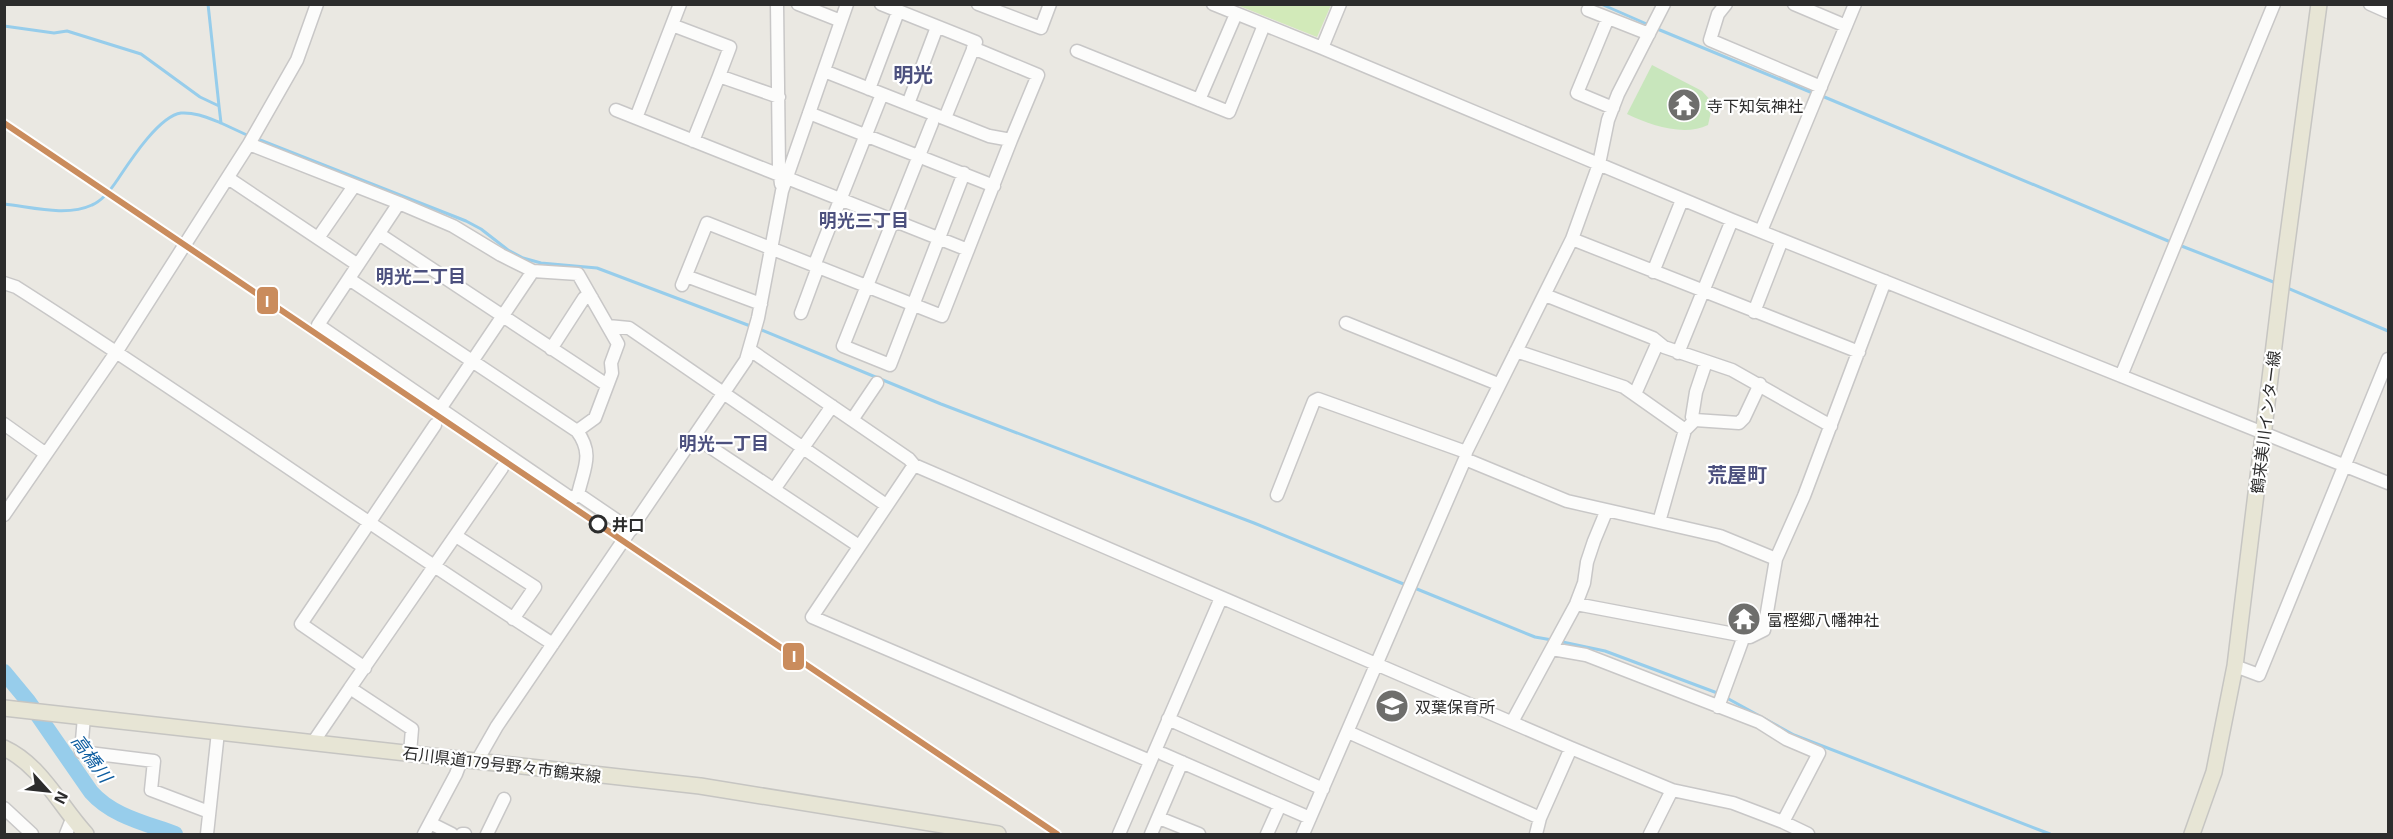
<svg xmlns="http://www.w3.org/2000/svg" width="2393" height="839" viewBox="0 0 2393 839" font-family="'Exo 2','Noto Sans JP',sans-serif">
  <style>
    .green { fill: #c8e6bc }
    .pitch { fill: #d2eab9 }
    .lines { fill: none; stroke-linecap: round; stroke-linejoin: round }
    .stream { stroke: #97cdeb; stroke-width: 3 }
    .river { stroke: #97cdeb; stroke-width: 16 }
    .minor-casing { stroke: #c8c7c7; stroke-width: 15 }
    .major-casing { stroke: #c6c5c2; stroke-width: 18 }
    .minor { stroke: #fcfcfb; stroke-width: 12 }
    .major { stroke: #e7e5d5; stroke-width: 15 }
    .rail-1-casing { stroke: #fff; stroke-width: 10 }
    .rail-1 { stroke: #ca8c5d; stroke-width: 6 }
    .stop-dot { fill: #fff; stroke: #2c2c2c; stroke-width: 3 }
    .labels { text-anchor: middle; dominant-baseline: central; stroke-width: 4.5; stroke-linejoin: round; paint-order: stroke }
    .poi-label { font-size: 16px; fill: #2c2c2c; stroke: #fff; text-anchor: start }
    .street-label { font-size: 16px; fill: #2c2c2c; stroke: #fff }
    .stop-label { font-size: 16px; font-weight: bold; fill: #2c2c2c; stroke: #fff; text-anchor: start }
    .neighbourhood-label { font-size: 18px; font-weight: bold; fill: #4c507e; stroke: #fff }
    .water-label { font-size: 18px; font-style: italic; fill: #0d5da0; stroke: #fff }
    .quarter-label { font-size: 20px; font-weight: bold; fill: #4c507e; stroke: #fff }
    .line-badge { stroke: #fff; stroke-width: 2 }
    .badge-label { font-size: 16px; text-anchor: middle; font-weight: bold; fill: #fff }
  </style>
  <rect width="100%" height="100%" fill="#eae8e2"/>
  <!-- green -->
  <path class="green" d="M 1652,65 L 1702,91 L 1713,103 L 1708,125 C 1684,137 1650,125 1627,114 Z"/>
  <!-- pitch -->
  <path class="pitch" d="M 1237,5 L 1331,5 L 1317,37 Z"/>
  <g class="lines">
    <!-- stream -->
    <path class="stream" d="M 208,4 L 219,106
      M 1601,4 L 1649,25
      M 4,26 L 54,33 L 67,31 L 141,54 L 200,97 L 219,106 L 221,123 L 249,136
      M 1655,28 L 1815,94
      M 1822,96 L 2173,243
      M 255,138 L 466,221 L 481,229 L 508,250 L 523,258 L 541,263 L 597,268 L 753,327
      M 4,204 C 32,207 66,217 92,205 C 102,201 112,188 118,179 C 130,161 159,116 181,113 C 195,112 208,118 221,123
      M 2179,245 L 2276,283
      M 2285,287 L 2388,331
      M 759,329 L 941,404 L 1254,523 L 1406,585
      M 1412,587 L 1535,637 L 1552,640
      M 1558,641 L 1605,651 L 1720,694
      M 1725,697 L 1794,735 L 2050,834"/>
    <!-- river -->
    <path class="river" d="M 4,672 L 28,701 L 91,792 C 112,816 145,823 175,834"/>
    <!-- minor casing -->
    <g class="minor-casing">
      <path id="minor" d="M 777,4 L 779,168 L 781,184
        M 798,4 L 841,21
        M 881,4 L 976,42 L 945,118
        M 978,4 L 1041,28 L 1050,4
        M 1213,4 L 1322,48 L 1732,220 L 2388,483
        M 1726,4 L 1718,14 L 1710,40 L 1821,87
        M 1794,4 L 1846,26
        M 2370,4 L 2388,12
        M 1588,10 L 1649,34
        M 1608,18 L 1577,93 L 1613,108
        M 672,25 L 730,47 L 719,76 L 779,97
        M 1322,48 L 1340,4
        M 1077,51 L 1229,112 L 1264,25
        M 824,71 L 989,136 L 1011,140 L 1038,75 L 973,48
        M 869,89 L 898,12
        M 1199,100 L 1236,14
        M 908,104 L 937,27
        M 616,110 L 968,250
        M 809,113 L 994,186
        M 636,118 L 680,4
        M 932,123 L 843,346 L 890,365 L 964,173
        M 693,141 L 719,76
        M 249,144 L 399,203 L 318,325 L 572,499 L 578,494 L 631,530
        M 228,178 L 358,265
        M 399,203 L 453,226 L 501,255 L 533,271
        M 1761,231 L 1855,4
        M 379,234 L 607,385
        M 318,238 L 354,186
        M 1572,239 L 1859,352
        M 814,266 L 882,94
        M 1653,272 L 1682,200
        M 686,276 L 761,304
        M 349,279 L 577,431 C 594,454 584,468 578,494
        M 4,283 L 16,287 C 197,402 372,528 553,644
        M 682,285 L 707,223 L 942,316 L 1011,140
        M 1545,295 L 1653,338 L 1664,347 L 1732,370 L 1831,426
        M 1754,312 L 1782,240
        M 801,313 L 818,267
        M 1346,323 L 1498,384
        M 608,326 L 629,328 L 886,505
        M 551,349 L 584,298 L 592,298
        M 750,350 L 909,459 L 914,465 L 1571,748 L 1672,790 L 1650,834
        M 1516,351 L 1624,387 L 1685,430 L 1659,522
        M 1678,353 L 1732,220
        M 2121,376 L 2274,4
        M 1635,394 L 1658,342
        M 440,409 L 533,271 L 578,274 L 618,344 L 611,363 L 612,373 L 595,418 L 577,431
        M 852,420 L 877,383
        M 1695,420 L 1692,417 L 1696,392 L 1706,362
        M 4,424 L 46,454
        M 1685,430 L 1695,420 L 1739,423 L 1744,418 L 1760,384
        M 695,437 L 859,546
        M 1465,459 L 1567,501 L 1720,536 L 1776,559
        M 914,465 L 812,617 L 1150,761
        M 775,488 L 832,406
        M 1277,495 L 1314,401 L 1318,399 L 1466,452
        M 4,515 L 117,351 L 249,144 L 297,60 L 317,4
        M 456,536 L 535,587 L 513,619
        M 1576,604 L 1750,637 L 1764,630 L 1776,559 L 1804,496 L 1885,281
        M 1552,649 L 1586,655 L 1759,722 L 1786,739 L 1819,753 L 1783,822
        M 2235,666 L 2259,675 L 2388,359
        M 365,668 L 301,624 L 435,425
        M 350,688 L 502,468
        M 1718,707 L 1744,636
        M 84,717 L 81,752 L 154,761 L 151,790 L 209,812
        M 1168,719 L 1323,789
        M 1512,722 L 1576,604 L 1584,583 L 1587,562 L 1594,541 L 1606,512
        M 1348,732 L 1540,818
        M 314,741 L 350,688 L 412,729 L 410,753
        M 1163,754 L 1310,818
        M 477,761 L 497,726 L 746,360 L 758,318 L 782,191 L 847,4
        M 1672,790 L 1733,803 L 1783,822 L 1808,834
        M 4,808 L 32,834
        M 1159,818 L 1199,834
        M 430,823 L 452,834
        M 66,834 L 72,819
        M 207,834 L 218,732
        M 424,834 L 456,774 L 462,758
        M 462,834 L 465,834
        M 487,834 L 504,799
        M 1119,834 L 1221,598
        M 1151,834 L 1182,762
        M 1267,834 L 1280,805
        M 1303,834 L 1465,459 L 1466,452 L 1572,239 L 1599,164 L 1608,120 L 1618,94 L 1664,4
        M 1536,834 L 1540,818 L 1571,748"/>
    </g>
    <!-- major casing -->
    <g class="major-casing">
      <path id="major" d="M 4,708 L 700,786 L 998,834
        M 4,748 C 41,765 60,806 86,834
        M 2192,834 L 2214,772 L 2235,666 L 2282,280 L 2319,4"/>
    </g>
    <!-- minor -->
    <use href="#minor" class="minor"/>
    <!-- major -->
    <use href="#major" class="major"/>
    <!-- rail-1 casing -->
    <g class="rail-1-casing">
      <path id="rail-1" d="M 4,123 L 1057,834"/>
    </g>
    <!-- rail-1 -->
    <use href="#rail-1" class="rail-1"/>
  </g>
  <!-- icons -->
  <defs>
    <g id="temple-disc" transform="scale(1.725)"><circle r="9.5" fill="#6e6e6c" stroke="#fff"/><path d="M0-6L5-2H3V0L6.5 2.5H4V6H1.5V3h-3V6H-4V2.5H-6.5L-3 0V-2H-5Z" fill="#fff"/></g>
    <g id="school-disc" transform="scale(1.725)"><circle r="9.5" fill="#6e6e6c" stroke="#fff"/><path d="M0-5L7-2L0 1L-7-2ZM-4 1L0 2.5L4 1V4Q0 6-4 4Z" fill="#fff"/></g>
  </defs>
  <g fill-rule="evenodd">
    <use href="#temple-disc" x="1684" y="105"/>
    <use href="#temple-disc" x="1744" y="619"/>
    <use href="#school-disc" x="1392" y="706"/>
  </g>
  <!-- markers -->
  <circle class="stop-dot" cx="598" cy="524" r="8"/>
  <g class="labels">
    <!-- poi labels -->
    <g class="poi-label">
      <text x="1707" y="105">寺下知気神社</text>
      <text x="1767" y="619">富樫郷八幡神社</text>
      <text x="1415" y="706">双葉保育所</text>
    </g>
    <!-- street labels -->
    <g class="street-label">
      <text transform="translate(2265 422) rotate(-83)">鶴来美川インター線</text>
      <text transform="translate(502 764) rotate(7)">石川県道179号野々市鶴来線</text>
    </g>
    <!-- stop labels -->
    <g class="stop-label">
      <text x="612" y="524">井口</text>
    </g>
    <!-- neighbourhood labels -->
    <g class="neighbourhood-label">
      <text x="864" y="220">明光三丁目</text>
      <text x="421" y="276">明光二丁目</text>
      <text x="724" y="443">明光一丁目</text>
    </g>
    <!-- water labels -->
    <g class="water-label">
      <text transform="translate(92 758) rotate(54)">高橋川</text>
    </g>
    <!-- quarter labels -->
    <g class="quarter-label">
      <text x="913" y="74">明光</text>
      <text x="1737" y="474">荒屋町</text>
    </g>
  </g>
  <g class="line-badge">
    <rect x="256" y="286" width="23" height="29" rx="6" fill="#ca8c5d"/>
    <rect x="782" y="642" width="23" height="29" rx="6" fill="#ca8c5d"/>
  </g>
  <g class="badge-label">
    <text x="267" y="307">I</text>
    <text x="794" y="662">I</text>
  </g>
  <!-- border -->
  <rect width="2393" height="839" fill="none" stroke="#2c2c2c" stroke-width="12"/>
  <!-- north arrow -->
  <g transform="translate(48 791) rotate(117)" stroke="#ffffff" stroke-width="4.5" paint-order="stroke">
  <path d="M0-4.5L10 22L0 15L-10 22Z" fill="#2c2c2c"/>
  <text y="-9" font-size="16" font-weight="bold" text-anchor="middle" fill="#2c2c2c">N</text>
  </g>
</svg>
